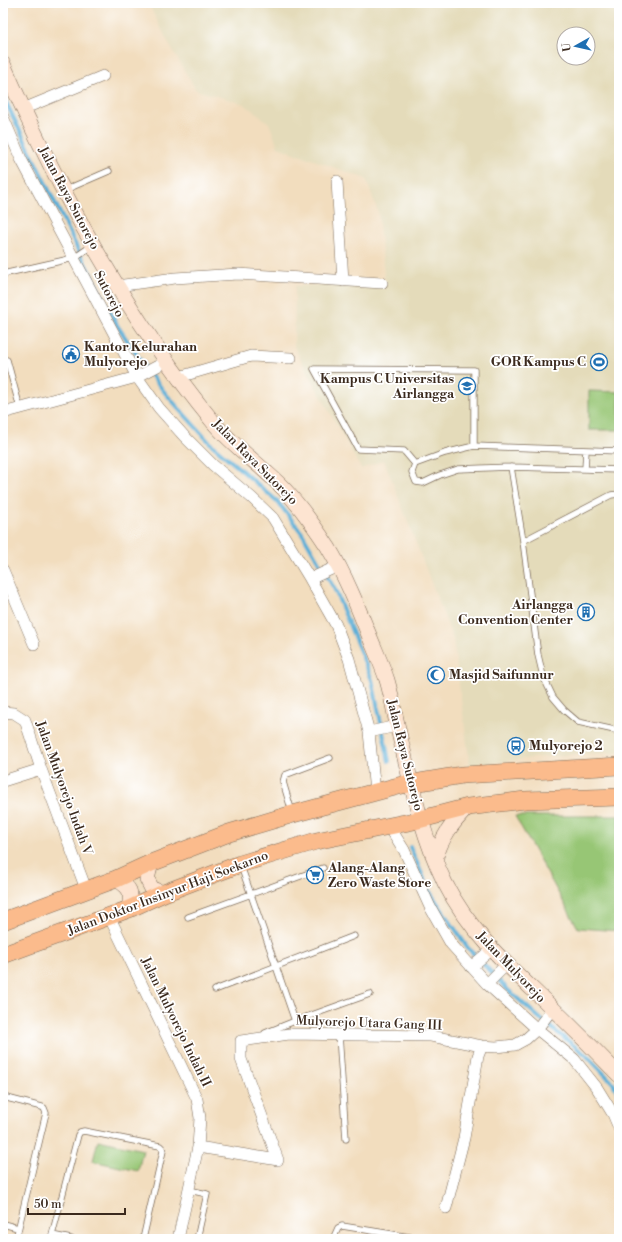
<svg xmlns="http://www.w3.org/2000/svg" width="622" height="1242" viewBox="0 0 622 1242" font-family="'Libre Bodoni',serif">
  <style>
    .built { fill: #e4dbba; fill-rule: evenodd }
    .green { fill: #97c675; stroke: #69784a }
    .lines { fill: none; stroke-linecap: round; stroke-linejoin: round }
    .stream { stroke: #5cafd7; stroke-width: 4 }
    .service-casing { stroke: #7b6956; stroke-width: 7 }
    .minor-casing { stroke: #7b6956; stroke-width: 12 }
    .secondary-casing { stroke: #7b6956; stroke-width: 16 }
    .primary-casing { stroke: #7b6956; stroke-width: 18 }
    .service { stroke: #fff; stroke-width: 5.5 }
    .minor { stroke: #fff; stroke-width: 11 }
    .secondary { stroke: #fde4d1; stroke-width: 15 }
    .primary { stroke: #fbbb8c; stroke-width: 17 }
    .labels { text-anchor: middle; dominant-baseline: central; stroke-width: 3.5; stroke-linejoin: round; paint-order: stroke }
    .street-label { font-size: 13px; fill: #3b2a1e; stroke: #fff }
    .poi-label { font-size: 13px; font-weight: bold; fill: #3b2a1e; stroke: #fff; text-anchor: start }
  </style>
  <rect width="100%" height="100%" fill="#fff"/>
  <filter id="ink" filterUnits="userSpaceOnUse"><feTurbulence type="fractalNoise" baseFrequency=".025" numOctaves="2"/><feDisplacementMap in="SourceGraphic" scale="8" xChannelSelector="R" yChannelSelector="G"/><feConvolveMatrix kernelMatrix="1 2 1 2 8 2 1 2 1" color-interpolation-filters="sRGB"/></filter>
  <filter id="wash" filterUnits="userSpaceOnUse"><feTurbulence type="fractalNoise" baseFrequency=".012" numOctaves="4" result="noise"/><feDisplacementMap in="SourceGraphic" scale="16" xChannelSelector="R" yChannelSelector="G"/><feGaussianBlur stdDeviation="0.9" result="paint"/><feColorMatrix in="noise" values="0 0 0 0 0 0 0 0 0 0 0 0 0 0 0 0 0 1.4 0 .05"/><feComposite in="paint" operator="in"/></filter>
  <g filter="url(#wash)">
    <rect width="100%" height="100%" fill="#f2ddbe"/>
    <!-- built -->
    <path class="built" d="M 148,3 L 619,3 L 619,753 L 579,754 L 531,758 L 470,766 L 453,639 L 384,460 L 361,469 L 294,347 L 295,286 L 385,282 L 378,212 L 366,179 L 278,147 L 269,123 L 244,104 L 196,90 L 170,46 ZM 564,34 L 588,34 L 588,58 L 564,58 Z"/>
    <!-- green -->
    <path class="green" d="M 589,391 L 619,392 L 619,430 L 589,430 Z
      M 515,816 L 619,816 L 619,931 L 578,928 Z
      M 98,1140 L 143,1150 L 138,1171 L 93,1161 Z"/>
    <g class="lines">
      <!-- stream -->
      <path class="stream" d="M 3,96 L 80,254 L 117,325 L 145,367 L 166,394 L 210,443 L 277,501 L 302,533 L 335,590 L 372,680 L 389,761
        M 410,847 L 430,892 L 468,948 L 508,990 L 544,1022 L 586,1055 L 613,1083 L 619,1095"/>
    </g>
  </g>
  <g filter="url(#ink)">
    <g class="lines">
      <!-- service casing -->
      <g class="service-casing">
        <path id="service" d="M 65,190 L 109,171
          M 3,274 L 74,258 L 93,245
          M 7,360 L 20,408
          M 619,451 L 474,446 L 445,453 L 415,464 L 412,472 L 416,482 L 423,483 L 440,475 L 458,469 L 511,467 L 619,470
          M 415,464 L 404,451 L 358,449 L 314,369 L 474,370 L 474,446
          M 511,467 L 523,541 L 538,655 L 543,676 L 553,697 L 564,710 L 578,722 L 619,731
          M 585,469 L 586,450
          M 523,541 L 611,495 L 619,494
          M 292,812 L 283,782 L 285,775 L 330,758
          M 241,866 L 295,1021 L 370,994
          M 188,917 L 323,868
          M 215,990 L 354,936
          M 265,1033 L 295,1021
          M 339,1035 L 346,1139
          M 3,1097 L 42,1107 L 44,1108 L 46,1113 L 16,1239
          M 189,1190 L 207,1194 L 197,1239
          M 3,1224 L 18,1228
          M 52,1235 L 71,1239
          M 51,1239 L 78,1135 L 80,1132 L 84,1131 L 160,1146 L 162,1148 L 163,1151 L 143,1239
          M 333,1239 L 338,1228 L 342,1226 L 410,1237 L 415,1239"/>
      </g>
      <!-- minor casing -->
      <g class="minor-casing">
        <path id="minor" d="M 23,109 L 103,76
          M 3,117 L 21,159 L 137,377 L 159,408 L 184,436 L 213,465 L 252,498 L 273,518 L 310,579 L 336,625 L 349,659 L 369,732 L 375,792
          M 337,181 L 343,281
          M 117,286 L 175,278 L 238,274 L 382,283
          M 179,377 L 251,356 L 291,358
          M 3,413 L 137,377 L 167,361
          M 3,570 L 34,644
          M 310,579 L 338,566
          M 3,712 L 14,713 L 25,720 L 41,769 L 86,889
          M 369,732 L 397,726
          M 3,781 L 41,769
          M 389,826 L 404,850 L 430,907 L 451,944 L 487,984 L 537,1029 L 574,1059 L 597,1088 L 613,1114 L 619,1128
          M 109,916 L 197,1099 L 200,1118 L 198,1147 L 178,1239
          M 471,967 L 491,950
          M 487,984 L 506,965
          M 198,1147 L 278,1160 L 241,1059 L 241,1041 L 289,1034 L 431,1036 L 482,1046 L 496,1047 L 515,1045 L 526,1039 L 537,1029 L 553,1008
          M 446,1208 L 464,1138 L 478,1056 L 482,1046"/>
      </g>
      <!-- secondary casing -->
      <g class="secondary-casing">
        <path id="secondary" d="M 3,64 C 59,191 126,316 214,423 C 234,447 263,467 284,489 C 301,507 315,527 328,547 C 345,575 357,605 369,635 C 375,650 382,665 387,680 C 392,697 395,716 399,733 C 411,783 422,836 445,883 C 469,931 508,966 546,1002 C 571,1026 595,1050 619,1075
          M 435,860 C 441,838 452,823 468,807
          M 151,863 L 147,879 L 152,889 L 164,893
          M 116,879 C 131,888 132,891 129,909"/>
      </g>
      <!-- primary casing -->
      <g class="primary-casing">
        <path id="primary" d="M 3,921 L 116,879 L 151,863 L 229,833 L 293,814 L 402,785 L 462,775 L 619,766
          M 3,955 L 129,909 L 164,893 L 240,864 L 316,841 L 414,821 L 468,807 L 525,800 L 619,797"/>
      </g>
      <!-- service -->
      <use href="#service" class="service"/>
      <!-- minor -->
      <use href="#minor" class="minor"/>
      <!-- secondary -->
      <use href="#secondary" class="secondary"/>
      <!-- primary -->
      <use href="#primary" class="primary"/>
    </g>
  </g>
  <!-- icons -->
  <defs>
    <g id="civic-ring" transform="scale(0.9)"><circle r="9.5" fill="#fff" stroke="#1f6fb2" stroke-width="1.5"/><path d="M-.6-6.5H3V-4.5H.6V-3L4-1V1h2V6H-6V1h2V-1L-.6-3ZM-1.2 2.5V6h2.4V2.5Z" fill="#1f6fb2"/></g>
    <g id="stadium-ring" transform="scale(0.9)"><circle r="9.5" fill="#fff" stroke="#1f6fb2" stroke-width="1.5"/><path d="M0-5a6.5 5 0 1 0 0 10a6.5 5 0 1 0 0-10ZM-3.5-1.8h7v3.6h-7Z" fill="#1f6fb2"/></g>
    <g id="university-ring" transform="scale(0.9)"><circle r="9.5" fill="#fff" stroke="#1f6fb2" stroke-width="1.5"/><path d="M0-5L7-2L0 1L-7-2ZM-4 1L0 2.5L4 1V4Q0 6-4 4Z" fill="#1f6fb2"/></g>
    <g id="building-ring" transform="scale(0.9)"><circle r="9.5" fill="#fff" stroke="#1f6fb2" stroke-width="1.5"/><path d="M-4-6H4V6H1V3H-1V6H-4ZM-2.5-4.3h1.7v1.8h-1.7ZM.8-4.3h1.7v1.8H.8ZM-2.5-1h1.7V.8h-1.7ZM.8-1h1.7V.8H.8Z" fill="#1f6fb2"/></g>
    <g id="mosque-ring" transform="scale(0.9)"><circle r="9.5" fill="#fff" stroke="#1f6fb2" stroke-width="1.5"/><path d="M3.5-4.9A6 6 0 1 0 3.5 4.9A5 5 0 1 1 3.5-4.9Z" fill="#1f6fb2"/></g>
    <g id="bus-ring" transform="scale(0.9)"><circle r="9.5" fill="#fff" stroke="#1f6fb2" stroke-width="1.5"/><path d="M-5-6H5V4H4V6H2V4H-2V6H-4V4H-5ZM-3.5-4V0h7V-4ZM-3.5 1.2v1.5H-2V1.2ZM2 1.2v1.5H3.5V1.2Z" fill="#1f6fb2"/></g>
    <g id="supermarket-ring" transform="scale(0.9)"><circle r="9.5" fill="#fff" stroke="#1f6fb2" stroke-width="1.5"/><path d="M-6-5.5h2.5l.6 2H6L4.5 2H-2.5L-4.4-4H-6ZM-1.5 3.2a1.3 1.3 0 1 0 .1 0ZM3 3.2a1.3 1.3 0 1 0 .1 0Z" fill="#1f6fb2"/></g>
  </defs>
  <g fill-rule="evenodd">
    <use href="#civic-ring" x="71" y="354"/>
    <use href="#stadium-ring" x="599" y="362"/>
    <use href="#university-ring" x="467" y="386"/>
    <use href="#building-ring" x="586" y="612"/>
    <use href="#mosque-ring" x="436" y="675"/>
    <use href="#bus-ring" x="516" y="746"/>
    <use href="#supermarket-ring" x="315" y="875"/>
  </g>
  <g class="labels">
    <!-- street labels -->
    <g class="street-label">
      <text transform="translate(69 198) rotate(62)">Jalan Raya Sutorejo</text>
      <text transform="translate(109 294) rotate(62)">Sutorejo</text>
      <text transform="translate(255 462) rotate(45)">Jalan Raya Sutorejo</text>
      <text transform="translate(405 755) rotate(76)">Jalan Raya Sutorejo</text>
      <text transform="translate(64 788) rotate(70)">Jalan Mulyorejo Indah V</text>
      <text transform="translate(168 893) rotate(-21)">Jalan Doktor Insinyur Haji Soekarno</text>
      <text transform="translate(511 967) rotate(46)">Jalan Mulyorejo</text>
      <text transform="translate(176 1022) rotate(64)">Jalan Mulyorejo Indah II</text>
      <text transform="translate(369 1023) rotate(2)">Mulyorejo Utara Gang III</text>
    </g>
    <!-- poi labels -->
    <g class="poi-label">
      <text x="84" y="347">Kantor Kelurahan<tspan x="84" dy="15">Mulyorejo</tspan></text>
      <text x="586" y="362" text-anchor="end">GOR Kampus C</text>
      <text x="454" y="379" text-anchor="end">Kampus C Universitas<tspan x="454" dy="15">Airlangga</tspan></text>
      <text x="573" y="605" text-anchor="end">Airlangga<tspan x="573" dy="15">Convention Center</tspan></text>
      <text x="449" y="675">Masjid Saifunnur</text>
      <text x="529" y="746">Mulyorejo 2</text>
      <text x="328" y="868">Alang-Alang<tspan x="328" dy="15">Zero Waste Store</tspan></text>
    </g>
  </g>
  <!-- margin -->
  <rect width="622" height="1242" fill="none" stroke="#fff" stroke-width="16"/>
  <!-- north arrow -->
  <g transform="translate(576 46) rotate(262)"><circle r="19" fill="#ffffff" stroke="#b1aaa5"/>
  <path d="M0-3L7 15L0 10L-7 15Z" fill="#1f6fb2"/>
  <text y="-6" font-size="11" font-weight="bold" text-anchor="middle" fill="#3b2a1e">U</text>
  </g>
  <!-- scale -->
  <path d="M28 1208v6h97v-6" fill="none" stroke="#3b2a1e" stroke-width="2"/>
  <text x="34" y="1208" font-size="12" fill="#3b2a1e" stroke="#ffffff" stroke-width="3" paint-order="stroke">50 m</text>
</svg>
